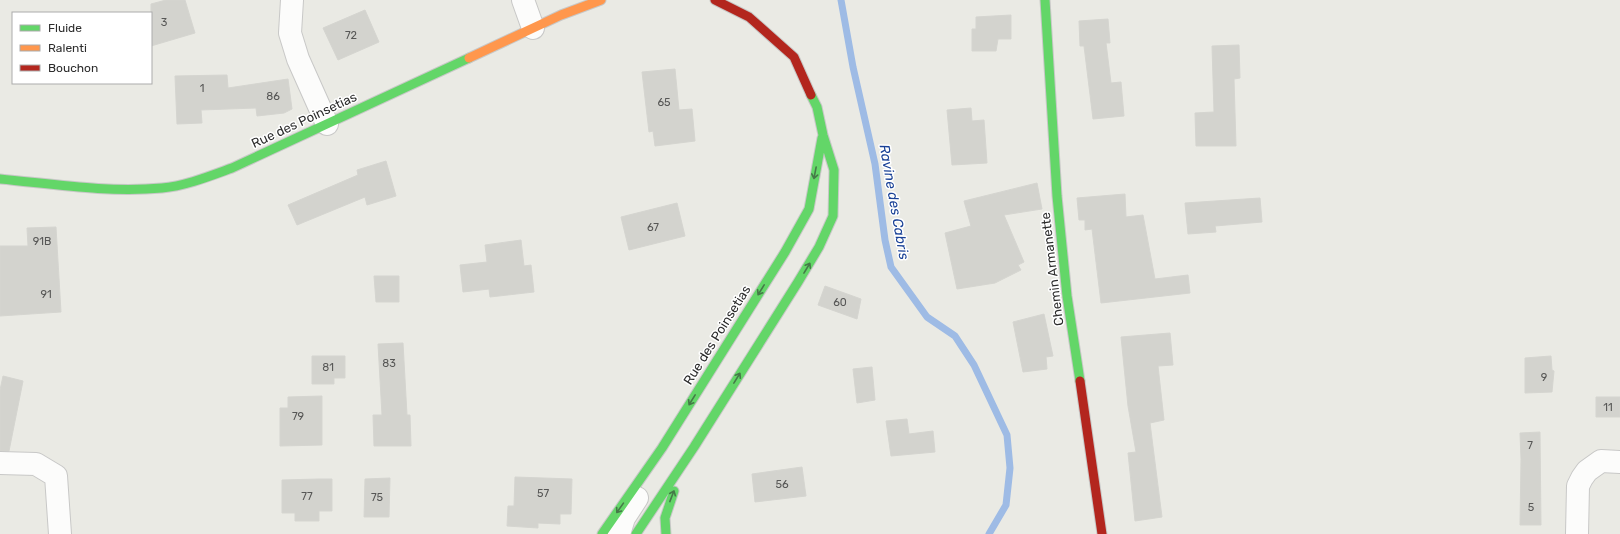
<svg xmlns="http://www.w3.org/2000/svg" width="1620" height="534" viewBox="0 0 1620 534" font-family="Rubik,sans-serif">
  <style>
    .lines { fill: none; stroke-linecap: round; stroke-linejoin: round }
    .stream { stroke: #9ebbe5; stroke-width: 7 }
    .building { fill: #d3d3ce; stroke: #d5d5d0 }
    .street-casing { stroke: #c8c8c7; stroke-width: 24 }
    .fast-casing { stroke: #c8c8c7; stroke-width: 11 }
    .slow-casing { stroke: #c8c8c7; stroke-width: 11 }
    .jam-casing { stroke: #c8c8c7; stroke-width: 11 }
    .street { stroke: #fcfcfb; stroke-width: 22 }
    .fast { stroke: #63d668; stroke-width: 9 }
    .slow { stroke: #ff974d; stroke-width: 9 }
    .jam { stroke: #b3261e; stroke-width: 9 }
    .oneway { stroke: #457948 }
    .labels { text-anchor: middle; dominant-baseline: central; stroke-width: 3; stroke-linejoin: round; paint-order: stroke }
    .number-label { font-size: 11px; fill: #575756 }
    .street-label { font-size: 13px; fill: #2d2d2d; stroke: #fff }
    .water-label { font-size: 14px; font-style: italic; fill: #194196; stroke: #fff }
  </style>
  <rect width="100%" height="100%" fill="#eaeae4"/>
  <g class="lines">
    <!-- stream -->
    <path class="stream" d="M 841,0 L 853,67 L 875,164 L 885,240 L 891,267 L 927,317 L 955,336 L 974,365 L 1007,435 L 1010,468 L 1006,505 L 989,534"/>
  </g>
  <!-- building -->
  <path class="building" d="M 166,0 L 185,0 L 195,33 L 151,46 L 151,4 Z
    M 365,10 L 379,42 L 338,60 L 323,28 Z
    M 1011,15 L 1011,39 L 998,39 L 996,51 L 972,51 L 972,29 L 976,29 L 976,17 Z
    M 1108,19 L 1110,43 L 1106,43 L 1111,83 L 1121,82 L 1124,116 L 1093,119 L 1084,46 L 1080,46 L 1079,21 Z
    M 1239,45 L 1240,78 L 1234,79 L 1236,146 L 1196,146 L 1195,113 L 1214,112 L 1212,46 Z
    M 675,69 L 679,110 L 692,109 L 695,141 L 655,146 L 653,131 L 649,132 L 642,72 Z
    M 227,75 L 228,88 L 288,79 L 292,109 L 284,113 L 257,116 L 256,108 L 201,110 L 202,123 L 177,124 L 175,76 Z
    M 971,108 L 972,121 L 984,120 L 987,163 L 952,165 L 947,110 Z
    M 386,161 L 396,196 L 367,205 L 365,197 L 297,225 L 288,205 L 358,175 L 357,170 Z
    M 1037,183 L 1042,209 L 1004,215 L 1024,262 L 1018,265 L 1021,270 L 995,283 L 957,289 L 945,233 L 971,226 L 964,201 Z
    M 1125,194 L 1126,217 L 1143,215 L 1155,279 L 1188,275 L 1190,293 L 1101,303 L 1092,229 L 1085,230 L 1085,220 L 1079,220 L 1077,198 Z
    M 1260,198 L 1262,222 L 1215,226 L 1216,232 L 1188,234 L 1185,203 Z
    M 677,203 L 685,236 L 629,250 L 621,217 Z
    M 56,227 L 61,312 L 0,316 L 0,246 L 28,246 L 27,228 Z
    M 521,240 L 524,266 L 531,265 L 534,292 L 490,297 L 489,289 L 463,292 L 460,265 L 487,262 L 485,245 Z
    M 374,276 L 399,276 L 399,302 L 376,302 Z
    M 825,286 L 861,299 L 857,319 L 818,305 Z
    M 1044,314 L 1053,356 L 1046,357 L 1047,369 L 1023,372 L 1013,322 Z
    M 1170,333 L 1173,365 L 1158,366 L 1164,420 L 1150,423 L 1162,517 L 1135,521 L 1128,453 L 1136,452 L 1128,406 L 1121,337 Z
    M 403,343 L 407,415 L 410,415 L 411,446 L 374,446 L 373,415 L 382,415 L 378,344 Z
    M 312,356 L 345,356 L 345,378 L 334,378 L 334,384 L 312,384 Z
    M 1551,356 L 1552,370 L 1554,371 L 1552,392 L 1525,393 L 1525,358 Z
    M 872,367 L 875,400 L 857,403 L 853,369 Z
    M 3,376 L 23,381 L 9,451 L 0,451 L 0,390 Z
    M 322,396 L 322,445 L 280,446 L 280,408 L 288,408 L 288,397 Z
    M 1596,397 L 1620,397 L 1620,417 L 1596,417 Z
    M 907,419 L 909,434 L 933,431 L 935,452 L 891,456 L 886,421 Z
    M 1540,432 L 1541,525 L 1520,525 L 1521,459 L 1520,433 Z
    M 802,467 L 806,496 L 755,502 L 752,474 Z
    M 515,477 L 572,479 L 571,514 L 560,514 L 560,524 L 538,523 L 538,528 L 507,526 L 508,506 L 514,506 Z
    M 390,478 L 389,517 L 364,517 L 365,479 Z
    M 319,479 L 332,479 L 332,511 L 319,511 L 319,521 L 295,521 L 295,513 L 282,513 L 282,480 Z"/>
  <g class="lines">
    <!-- street casing -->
    <g class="street-casing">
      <path id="street" d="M 292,0 L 290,33 L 298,59 L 327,124
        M 523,0 L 533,28
        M 0,463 L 36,464 L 56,476 L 60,534
        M 619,534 L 624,518 L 637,498
        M 1577,534 L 1578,486 L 1582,478 L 1587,471 L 1601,461 L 1620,462"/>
    </g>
    <!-- fast casing -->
    <g class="fast-casing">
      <path id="fast" d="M 1045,0 L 1057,196 L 1067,296 L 1080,381
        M 0,179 C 53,184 108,193 162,188 C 185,186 210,176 232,168 L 469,58
        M 602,534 L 662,448 L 785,252 L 809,209 L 822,138
        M 636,534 L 694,447 L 798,282 L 819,247 L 833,216 L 834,170 L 823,135 L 817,107 L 811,95
        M 666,534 L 665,518 L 674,491"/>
    </g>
    <!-- slow casing -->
    <g class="slow-casing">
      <path id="slow" d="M 469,58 L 561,15 L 601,0"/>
    </g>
    <!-- jam casing -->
    <g class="jam-casing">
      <path id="jam" d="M 715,0 L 749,17 L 794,57 L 811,95
        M 1080,381 L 1102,534"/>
    </g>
    <!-- street -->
    <use href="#street" class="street"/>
    <!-- fast -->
    <use href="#fast" class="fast"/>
    <!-- slow -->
    <use href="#slow" class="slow"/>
    <!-- jam -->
    <use href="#jam" class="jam"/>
  </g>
  <!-- one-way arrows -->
  <defs><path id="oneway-shaft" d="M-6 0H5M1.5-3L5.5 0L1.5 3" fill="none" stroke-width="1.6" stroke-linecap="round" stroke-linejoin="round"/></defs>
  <g class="oneway">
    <use href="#oneway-shaft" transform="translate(815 173) rotate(101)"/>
    <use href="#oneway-shaft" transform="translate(807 268) rotate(-59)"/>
    <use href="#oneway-shaft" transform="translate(761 290) rotate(122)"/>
    <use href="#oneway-shaft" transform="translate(737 378) rotate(-58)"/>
    <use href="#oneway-shaft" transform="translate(692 400) rotate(122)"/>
    <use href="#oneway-shaft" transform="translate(672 496) rotate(-69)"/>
    <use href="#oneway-shaft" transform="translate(620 508) rotate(125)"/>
  </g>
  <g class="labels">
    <!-- number labels -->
    <g class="number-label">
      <text x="164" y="22">3</text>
      <text x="351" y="35">72</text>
      <text x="202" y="88">1</text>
      <text x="273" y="96">86</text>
      <text x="664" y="102">65</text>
      <text x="653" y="227">67</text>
      <text x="42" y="241">91B</text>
      <text x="46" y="294">91</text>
      <text x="840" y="302">60</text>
      <text x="389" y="363">83</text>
      <text x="328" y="367">81</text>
      <text x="1544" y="377">9</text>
      <text x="1608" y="407">11</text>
      <text x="298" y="416">79</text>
      <text x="1530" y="445">7</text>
      <text x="782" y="484">56</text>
      <text x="543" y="493">57</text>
      <text x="307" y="496">77</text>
      <text x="377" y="497">75</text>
      <text x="1531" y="507">5</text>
    </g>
    <!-- street labels -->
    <g class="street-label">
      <text transform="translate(304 120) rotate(-25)">Rue des Poinsetias</text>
      <text transform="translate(1052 269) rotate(-97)">Chemin Armanette</text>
      <text transform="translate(717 335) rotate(-58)">Rue des Poinsetias</text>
    </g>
    <!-- water labels -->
    <g class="water-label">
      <text transform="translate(894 202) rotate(80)">Ravine des Cabris</text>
    </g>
  </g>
  <!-- legend -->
  <rect x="12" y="12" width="140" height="72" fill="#ffffff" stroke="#ababab"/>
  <rect x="20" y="25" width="20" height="6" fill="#63d668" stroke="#ababab"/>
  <text x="48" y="32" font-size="12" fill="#2d2d2d">Fluide</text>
  <rect x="20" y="45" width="20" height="6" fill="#ff974d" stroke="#ababab"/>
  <text x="48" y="52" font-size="12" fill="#2d2d2d">Ralenti</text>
  <rect x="20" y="65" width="20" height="6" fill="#b3261e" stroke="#ababab"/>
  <text x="48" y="72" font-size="12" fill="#2d2d2d">Bouchon</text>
</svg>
